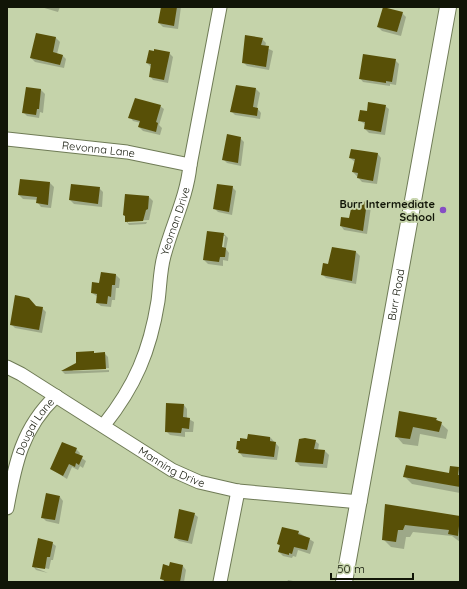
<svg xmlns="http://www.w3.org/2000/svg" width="467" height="589" viewBox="0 0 467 589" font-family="Quicksand,sans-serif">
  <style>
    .shadow { fill: #0003; fill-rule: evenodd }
    .building { fill: #585007 }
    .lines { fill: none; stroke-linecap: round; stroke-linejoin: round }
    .minor-casing { stroke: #6f7b56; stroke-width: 15 }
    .tertiary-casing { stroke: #6f7b56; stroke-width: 18 }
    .minor { stroke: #fff; stroke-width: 13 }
    .tertiary { stroke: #fff; stroke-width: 16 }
    .poi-dot { fill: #864dc4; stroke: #c5d3aa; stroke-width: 1.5 }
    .labels { text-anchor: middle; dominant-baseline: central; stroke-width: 4; stroke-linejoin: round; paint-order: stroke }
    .street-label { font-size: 11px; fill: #111507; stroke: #c5d3aa }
    .poi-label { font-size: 11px; font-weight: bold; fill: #111507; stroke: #c5d3aa; text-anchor: end }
  </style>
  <rect width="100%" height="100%" fill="#c5d3aa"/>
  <!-- shadow -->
  <path class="shadow" d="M 41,7 L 60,7 L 58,12 Z
    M 162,7 L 181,7 L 178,29 L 163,27 L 159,23 Z
    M 402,13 L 406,17 L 401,36 L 382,31 L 378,27 Z
    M 37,34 L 56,38 L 60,42 L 57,54 L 62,55 L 66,59 L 64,68 L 35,62 L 31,58 Z
    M 262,39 L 266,43 L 265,47 L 273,51 L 269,70 L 247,66 L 243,62 Z
    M 169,53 L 173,57 L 168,83 L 153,80 L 150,76 L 151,67 L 147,63 Z
    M 395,60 L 399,64 L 396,85 L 390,84 L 390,86 L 363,82 L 360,78 Z
    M 27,88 L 41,90 L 45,94 L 43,113 L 40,112 L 39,118 L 27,116 L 23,112 Z
    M 256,89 L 260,93 L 257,108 L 261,113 L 260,119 L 235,115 L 231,111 Z
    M 160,106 L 164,109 L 159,125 L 162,128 L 160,135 L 143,131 L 139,127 L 141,123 L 133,121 L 130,117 Z
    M 385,106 L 389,109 L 385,135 L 369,133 L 365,129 L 366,125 L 359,120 L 368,112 Z
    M 240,138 L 244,142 L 241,166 L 227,163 L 223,159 Z
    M 378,154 L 381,158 L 377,184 L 362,182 L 353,172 L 355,162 L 350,158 Z
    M 50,183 L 54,187 L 51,208 L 41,207 L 38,203 L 38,200 L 23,199 L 19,195 Z
    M 232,187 L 236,191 L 232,215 L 218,212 L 214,208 Z
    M 99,188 L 103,192 L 102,207 L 74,204 L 70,200 Z
    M 149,197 L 153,201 L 149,220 L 128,221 L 128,223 L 147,222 L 146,224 L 129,225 L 126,221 Z
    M 354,201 L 367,203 L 371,207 L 367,234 L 344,230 L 341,226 L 350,219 Z
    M 224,234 L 228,238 L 226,249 L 229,253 L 228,261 L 223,260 L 223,266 L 208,264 L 204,260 ZM 223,236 L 225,236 L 223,253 L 221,252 Z
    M 333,248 L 356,252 L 360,256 L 356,284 L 326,278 L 322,274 L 329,266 Z
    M 102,273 L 116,275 L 120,279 L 119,288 L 116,288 L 115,300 L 112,300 L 111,307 L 101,306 L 97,303 L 98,297 L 92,293 L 100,284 Z
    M 36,307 L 42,308 L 46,312 L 42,333 L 15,328 L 11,324 Z
    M 104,353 L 108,357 L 109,368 L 75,369 L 72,371 L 109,370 L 109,372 L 65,374 L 62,371 Z
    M 184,405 L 187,409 L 187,418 L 194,422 L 193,432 L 185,432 L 185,437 L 170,435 L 166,431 Z
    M 400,413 L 436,419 L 448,430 L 446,439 L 420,434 L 418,446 L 403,444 L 396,436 Z
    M 270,437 L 279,447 L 277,460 L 243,457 L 237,449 L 248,440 Z
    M 315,441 L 319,444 L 318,450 L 325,451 L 329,455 L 327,468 L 300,466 L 296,462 Z
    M 76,449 L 80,453 L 79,456 L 86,461 L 83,468 L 80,466 L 78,470 L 72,467 L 67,479 L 51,469 Z
    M 451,467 L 460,469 L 460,493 L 412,484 L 404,476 L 450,474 Z
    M 60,497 L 63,501 L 59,524 L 46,521 L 42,517 Z
    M 386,506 L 460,518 L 460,542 L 452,536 L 413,532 L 410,537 L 406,537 L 404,549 L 391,547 L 383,539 Z
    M 194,514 L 198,517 L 192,544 L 179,541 L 175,538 Z
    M 298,532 L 314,542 L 310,554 L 298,550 L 296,557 L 293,556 L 292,558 L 283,556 L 279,552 L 280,546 L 278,544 Z
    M 52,543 L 56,546 L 53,560 L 51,560 L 49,569 L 36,566 L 36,568 L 48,573 L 36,570 L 33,566 Z
    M 183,566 L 186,570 L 184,582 L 164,582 L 161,578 L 170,567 Z
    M 288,580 L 298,582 L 287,582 Z"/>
  <!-- building -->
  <path class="building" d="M 161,7 L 177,7 L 174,26 L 158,23 Z
    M 383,7 L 403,12 L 397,32 L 377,27 Z
    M 36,33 L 56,37 L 53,52 L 63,55 L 60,65 L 30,58 Z
    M 245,35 L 263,38 L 261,45 L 269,46 L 266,67 L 242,63 Z
    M 154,49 L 170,52 L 164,80 L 149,77 L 151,64 L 146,63 L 149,50 L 154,51 Z
    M 363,54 L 396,59 L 392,82 L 386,81 L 386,83 L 359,79 Z
    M 236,85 L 256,88 L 253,107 L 258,108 L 257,116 L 230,112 Z
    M 26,87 L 41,89 L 39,109 L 37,109 L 36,115 L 22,113 Z
    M 135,98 L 161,105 L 156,122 L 158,123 L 156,132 L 138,127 L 140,121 L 128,118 Z
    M 368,102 L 386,105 L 381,132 L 364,129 L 365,122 L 358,121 L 360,110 L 367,111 Z
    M 227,134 L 241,137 L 238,163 L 222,160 Z
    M 351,149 L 378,153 L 373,181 L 357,178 L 358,173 L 352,172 L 355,159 L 349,158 Z
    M 20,179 L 50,182 L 48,205 L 36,203 L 37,197 L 18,195 Z
    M 71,184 L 100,187 L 98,204 L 69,200 Z
    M 217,184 L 233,186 L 229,212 L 213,209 Z
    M 125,194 L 149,196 L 148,209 L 146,210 L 143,221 L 125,222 L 125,216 L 123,215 Z
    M 353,200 L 367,202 L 363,231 L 340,226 L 341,217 L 349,218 Z
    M 207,231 L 224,233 L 222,247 L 226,248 L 225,257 L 220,257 L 219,262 L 203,260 Z
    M 332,247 L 356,251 L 352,281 L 321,275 L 323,263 L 328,264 Z
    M 101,272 L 116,274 L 115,285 L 112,285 L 111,297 L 108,296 L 107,304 L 96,303 L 97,294 L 91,293 L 92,282 L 99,283 Z
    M 15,295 L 29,298 L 36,306 L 43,307 L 39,330 L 10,325 Z
    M 94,351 L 94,353 L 105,352 L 106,369 L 61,371 L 76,363 L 76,352 Z
    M 166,403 L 184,404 L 183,417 L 190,418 L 189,429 L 182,428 L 181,433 L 165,432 Z
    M 399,411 L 437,418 L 436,420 L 442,422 L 439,432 L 413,427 L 410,439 L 395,437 Z
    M 248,434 L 270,437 L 270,441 L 276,442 L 274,457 L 238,453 L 239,450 L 236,449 L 237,441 L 240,441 L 240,438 L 247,439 Z
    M 305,438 L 316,440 L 314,449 L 325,450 L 323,464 L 295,462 L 299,439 Z
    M 62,442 L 77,448 L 75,453 L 83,456 L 79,465 L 76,463 L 75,467 L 69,464 L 63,476 L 50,469 Z
    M 406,465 L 449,473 L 450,466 L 459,467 L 458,475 L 460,475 L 460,487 L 403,477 Z
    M 46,493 L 60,496 L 55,520 L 41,518 Z
    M 385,504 L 460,516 L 458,536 L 448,534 L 449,530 L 405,525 L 403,530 L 398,530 L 396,542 L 382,540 Z
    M 179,509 L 195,513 L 188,541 L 174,538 Z
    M 282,527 L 299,531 L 298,534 L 310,538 L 307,550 L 294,547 L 292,554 L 289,553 L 289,555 L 278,552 L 280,545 L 277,544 Z
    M 38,538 L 53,542 L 50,557 L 47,557 L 45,569 L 32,567 Z
    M 170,562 L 183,565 L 180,582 L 164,582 L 164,580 L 160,579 L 163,564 L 169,566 Z"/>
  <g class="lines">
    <!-- minor casing -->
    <g class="minor-casing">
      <g id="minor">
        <path id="s1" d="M 7,139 L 127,152 L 190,165"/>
        <path id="s2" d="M 7,367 L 21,374 L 172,470 L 199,482 L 238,491 L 360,502"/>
        <path id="s3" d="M 104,425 C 135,386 150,351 158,301 C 160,286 160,270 164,256 C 172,225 187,197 190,165 L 220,7"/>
        <path id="s4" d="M 7,508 C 15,464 22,428 56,396"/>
        <path d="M 220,582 L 238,491"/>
      </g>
    </g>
    <!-- tertiary casing -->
    <g class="tertiary-casing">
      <g id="tertiary">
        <path id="s5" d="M 344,582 L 448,7"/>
      </g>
    </g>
    <!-- minor -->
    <use href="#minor" class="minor"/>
    <!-- tertiary -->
    <use href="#tertiary" class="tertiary"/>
  </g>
  <!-- markers -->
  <circle class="poi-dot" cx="443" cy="210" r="4"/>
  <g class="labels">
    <!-- street labels -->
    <g class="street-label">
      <text stroke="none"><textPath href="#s1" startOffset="92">Revonna Lane</textPath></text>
      <text stroke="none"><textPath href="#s3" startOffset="219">Yeoman Drive</textPath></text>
      <text stroke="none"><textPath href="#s5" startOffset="292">Burr Road</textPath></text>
      <text stroke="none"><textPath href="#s4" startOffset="87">Dougal Lane</textPath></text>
      <text stroke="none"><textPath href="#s2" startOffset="193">Manning Drive</textPath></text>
    </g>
    <!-- poi labels -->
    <g class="poi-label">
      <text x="435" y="204">Burr Intermediate<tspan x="435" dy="13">School</tspan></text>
    </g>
  </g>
  <!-- border -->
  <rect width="467" height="589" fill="none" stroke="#111507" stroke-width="16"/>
  <!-- scale -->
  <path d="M331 573v6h82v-6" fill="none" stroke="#111507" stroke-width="2"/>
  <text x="337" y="573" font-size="12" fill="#111507" stroke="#c5d3aa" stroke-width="3" paint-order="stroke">50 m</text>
</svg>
